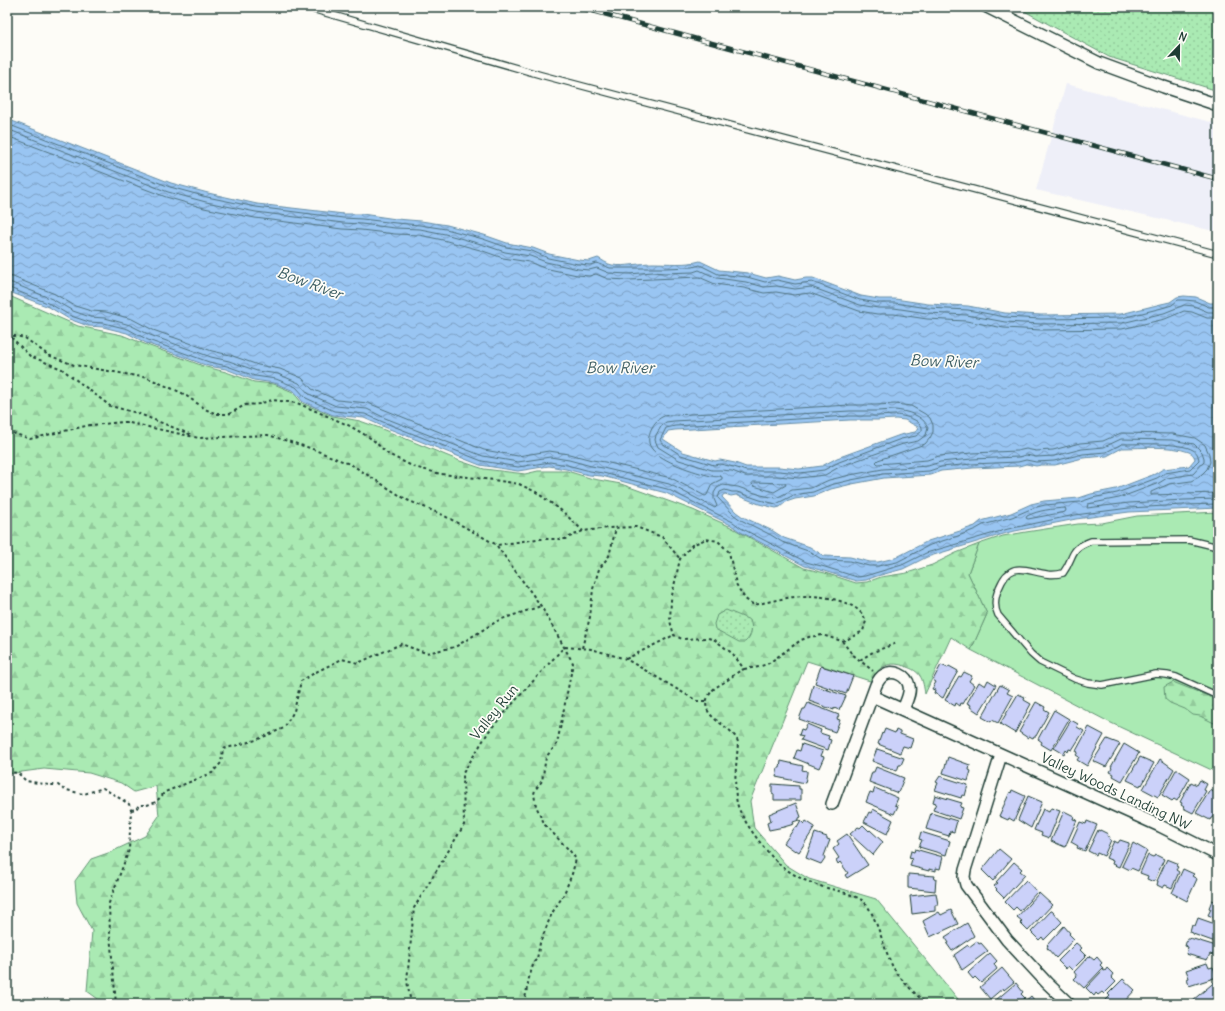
<svg xmlns="http://www.w3.org/2000/svg" width="1225" height="1011" viewBox="0 0 1225 1011" font-family="Delius,sans-serif">
  <style>
    .built { fill: #eeeff8 }
    .grass { fill: #aaeab3; stroke: #649474 }
    .forest { fill: url(#forest-firs); stroke: #649474 }
    .park { fill: url(#park-dots); stroke: #649474 }
    .water { fill: url(#water-waves); stroke: #688fa6; fill-rule: evenodd }
    .lines { fill: none; stroke-linecap: round; stroke-linejoin: round }
    .shore { stroke: #507380; stroke-width: 1 }
    .building { fill: #cbd1f9; stroke: #1f3d34 }
    .service-casing { stroke: #1f3d34; stroke-width: 8 }
    .minor-casing { stroke: #1f3d34; stroke-width: 14 }
    .path { stroke: #1f3d34; stroke-width: 2; stroke-dasharray: 3 3; stroke-linecap: butt }
    .service { stroke: #fdfcf7; stroke-width: 5.5 }
    .minor { stroke: #fdfcf7; stroke-width: 11 }
    .rail-casing { stroke: #1f3d34; stroke-width: 4.5 }
    .rail { stroke: #fdfcf7; stroke-width: 3; stroke-dasharray: 9; stroke-linecap: butt }
    .labels { text-anchor: middle; dominant-baseline: central; stroke-width: 3.5; stroke-linejoin: round; paint-order: stroke }
    .street-label { font-size: 14px; fill: #1f3d34; stroke: #fdfcf7 }
    .water-label { font-size: 15px; font-style: italic; fill: #3e5f64; stroke: #fdfcf7 }
  </style>
  <defs>
    <pattern id="forest-firs" width="22" height="20" patternUnits="userSpaceOnUse"><rect width="22" height="20" fill="#aaeab3"/><path d="M5 1l3.5 6h-7zM16 11l3.5 6h-7z" fill="#92ca9b"/></pattern>
    <pattern id="park-dots" width="8" height="8" patternUnits="userSpaceOnUse"><rect width="8" height="8" fill="#aaeab3"/><path d="M2 2h.1M6 6h.1" fill="none" stroke="#92ca9b" stroke-width="1.8" stroke-linecap="round"/></pattern>
    <pattern id="water-waves" width="16" height="10" patternUnits="userSpaceOnUse"><rect width="16" height="10" fill="#99c5f2"/><path d="M0 5q4-4 8 0t8 0" fill="none" stroke="#7ca1c5"/></pattern>
  </defs>
  <rect width="100%" height="100%" fill="#fdfcf7"/>
  <filter id="ink" filterUnits="userSpaceOnUse"><feTurbulence type="fractalNoise" baseFrequency=".025" numOctaves="2"/><feDisplacementMap in="SourceGraphic" scale="8" xChannelSelector="R" yChannelSelector="G"/><feConvolveMatrix kernelMatrix="1 2 1 2 8 2 1 2 1" color-interpolation-filters="sRGB"/></filter>
  <g filter="url(#ink)">
    <!-- built -->
    <path class="built" d="M 1066,84 L 1218,124 L 1218,232 L 1036,190 Z"/>
    <!-- grass -->
    <path class="grass" d="M 1218,512 L 1218,773 L 1109,722 L 971,650 L 987,614 L 968,573 L 979,544 L 1003,536 L 1026,532 L 1078,524 L 1102,523 L 1137,516 Z"/>
    <!-- forest -->
    <path class="forest" d="M 7,295 L 78,326 L 122,335 L 147,345 L 206,367 L 226,372 L 254,382 L 274,384 L 293,392 L 302,403 L 333,416 L 360,421 L 377,427 L 460,461 L 484,469 L 525,474 L 538,471 L 567,471 L 593,479 L 621,484 L 693,510 L 729,526 L 804,568 L 825,573 L 856,583 L 867,582 L 881,577 L 907,573 L 932,565 L 956,553 L 979,544 L 968,573 L 987,614 L 971,650 L 951,637 L 925,694 C 924,688 923,680 920,676 C 917,671 912,669 907,667 C 890,660 879,666 870,681 L 807,661 L 750,801 L 754,828 L 786,865 L 809,879 L 876,899 L 962,1004 L 105,1004 L 87,991 L 92,931 L 77,903 L 75,881 L 91,859 L 111,852 L 145,836 L 159,816 L 156,786 L 134,792 L 121,783 L 89,773 L 44,769 L 7,774 Z
      M 1173,682 L 1218,700 L 1218,725 L 1200,716 L 1193,715 L 1185,709 L 1170,703 L 1165,699 L 1164,687 Z"/>
    <!-- park -->
    <path class="park" d="M 1017,7 L 1218,7 L 1218,91 L 1109,57 Z
      M 726,610 L 750,620 C 753,628 752,636 745,642 L 739,642 L 715,629 L 714,624 L 717,615 Z"/>
    <!-- water -->
    <path class="water" d="M 7,119 L 171,183 L 208,193 L 257,204 L 344,214 L 362,214 L 396,219 L 421,221 L 447,225 L 484,235 L 507,243 L 533,248 L 549,254 L 579,260 L 589,261 L 598,258 C 602,260 607,264 612,265 C 626,267 639,263 653,263 C 667,263 687,265 700,261 L 719,270 L 748,273 L 766,278 L 778,276 L 795,280 L 806,278 L 813,278 L 861,296 L 879,299 L 895,299 L 928,304 L 968,306 L 1005,313 L 1041,315 L 1121,314 L 1161,304 L 1170,302 L 1177,297 L 1184,296 L 1196,297 L 1210,303 L 1218,303 L 1218,508 L 1129,512 L 1076,519 L 1010,532 L 927,557 L 903,569 L 877,576 L 866,580 L 856,581 L 824,571 L 805,566 L 739,531 L 731,525 L 666,493 L 602,476 L 589,475 L 566,469 L 549,466 L 518,471 L 480,465 L 382,426 L 364,418 L 333,415 L 303,402 L 294,391 L 274,383 L 254,380 L 226,369 L 208,366 L 146,343 L 127,333 L 103,327 L 88,326 L 69,319 L 49,307 L 7,291 ZM 896,419 L 905,420 L 918,427 L 919,429 L 915,432 L 900,435 L 837,458 L 822,466 L 799,469 L 779,467 L 746,467 L 735,463 L 720,460 L 715,461 L 683,452 L 663,439 L 668,431 L 675,430 L 850,420 L 877,420 ZM 1122,448 C 1142,448 1170,445 1189,452 C 1193,454 1194,456 1195,459 L 1189,466 L 1163,469 L 1155,474 L 1116,489 L 1091,494 L 1079,498 L 1044,501 L 1031,504 L 1011,513 L 981,521 L 975,526 L 960,531 L 928,541 L 895,558 L 878,562 L 870,562 L 850,557 L 824,556 L 810,547 L 784,538 L 773,531 L 743,517 L 736,512 L 722,497 L 723,495 L 725,494 L 731,496 L 736,495 L 759,504 L 776,508 L 780,507 L 786,502 L 795,499 L 814,496 L 831,489 L 852,484 L 884,478 L 930,475 L 941,471 L 973,468 L 1019,466 L 1026,464 L 1036,466 L 1041,465 L 1055,465 L 1083,458 L 1107,456 Z"/>
    <g class="lines">
      <!-- shore -->
      <path class="shore" d="M 7,124 L 170,187 L 207,197 L 256,207 L 343,218 L 362,219 L 396,223 L 420,225 L 446,229 L 483,239 L 506,247 L 532,251 L 548,258 L 578,264 L 590,265 L 597,263 L 610,268 L 665,268 L 693,267 L 700,265 L 718,274 L 747,277 L 765,282 L 777,280 L 795,284 L 812,282 L 860,300 L 878,303 L 895,303 L 928,308 L 968,310 L 1005,317 L 1041,319 L 1122,318 L 1162,308 L 1172,305 L 1178,300 L 1184,300 L 1195,301 L 1209,307 L 1218,307
        M 7,129 L 168,192 L 206,202 L 256,212 L 343,223 L 361,224 L 395,228 L 420,229 L 445,234 L 481,244 L 505,252 L 530,256 L 546,262 L 578,269 L 589,270 L 597,268 L 609,273 L 629,274 L 653,272 L 665,273 L 693,272 L 699,270 L 717,278 L 746,282 L 764,287 L 777,286 L 795,289 L 811,287 L 860,305 L 878,308 L 894,308 L 927,313 L 967,315 L 1005,322 L 1041,324 L 1122,323 L 1164,313 L 1184,305 L 1194,306 L 1208,312 L 1218,312
        M 7,136 L 166,197 L 204,208 L 255,218 L 342,229 L 361,230 L 395,234 L 419,235 L 443,240 L 480,250 L 503,258 L 529,262 L 544,268 L 577,275 L 589,276 L 596,274 L 608,279 L 629,280 L 699,277 L 715,284 L 744,288 L 764,293 L 776,292 L 794,295 L 810,293 L 859,311 L 877,314 L 894,314 L 927,319 L 966,321 L 1004,328 L 1041,330 L 1122,329 L 1165,319 L 1184,311 L 1192,312 L 1207,318 L 1218,318
        M 7,276 L 13,277 L 55,294 L 75,306 L 91,311 L 106,312 L 132,319 L 153,330 L 212,351 L 230,355 L 258,365 L 280,369 L 302,378 L 312,389 L 337,400 L 368,403 L 484,450 L 518,456 L 549,451 L 569,454 L 592,460 L 605,462 L 671,478 L 705,496 L 707,495 L 712,484 L 722,479 L 722,477 C 719,475 715,477 711,476 C 695,472 662,462 652,449 C 644,440 652,422 662,417 C 665,415 670,415 674,415 L 850,405 L 876,405 L 895,404 L 911,406 L 925,414 L 930,418 L 933,425 L 933,432 L 930,438 L 925,444 L 878,460 L 876,462 L 878,464 L 927,460 L 939,456 L 972,453 L 1017,451 L 1026,449 L 1036,451 L 1053,450 L 1080,443 L 1103,441 L 1121,433 L 1172,434 L 1195,438 L 1205,445 L 1209,454 L 1210,462 L 1207,469 L 1199,477 L 1191,481 L 1169,484 L 1151,492 L 1151,495 L 1218,493
        M 7,282 L 12,283 L 52,299 L 73,311 L 90,317 L 105,318 L 130,325 L 150,335 L 211,357 L 229,361 L 257,371 L 278,374 L 299,383 L 309,394 L 336,406 L 367,409 L 385,418 L 483,456 L 518,462 L 550,457 L 569,460 L 591,466 L 603,468 L 669,484 L 715,508 L 717,506 L 714,499 L 714,493 L 717,488 L 723,485 L 738,487 L 761,495 L 776,498 L 792,490 L 811,488 L 829,480 L 850,475 L 883,469 L 928,466 L 940,462 L 972,459 L 1018,457 L 1026,455 L 1036,457 L 1054,456 L 1082,449 L 1104,447 L 1121,439 L 1172,440 L 1194,444 L 1202,452 L 1204,458 L 1204,462 L 1193,474 L 1167,478 L 1159,483 L 1119,498 L 1088,504 L 1087,508 L 1129,503 L 1184,500 L 1218,499
        M 7,287 L 50,304 L 71,316 L 89,322 L 104,323 L 128,329 L 148,340 L 209,362 L 227,366 L 255,376 L 276,379 L 296,387 L 306,398 L 334,411 L 365,414 L 383,422 L 482,461 L 518,467 L 550,462 L 567,465 L 590,471 L 603,473 L 667,489 L 733,522 L 741,528 L 806,562 L 825,567 L 857,577 L 865,576 L 902,565 L 926,553 L 1008,529 L 1075,515 L 1129,508 L 1184,505 L 1218,504
        M 895,410 C 906,411 924,415 928,428 L 926,435 L 918,441 L 903,444 L 841,466 L 825,475 L 799,478 L 778,476 L 745,476 L 732,471 L 720,470 L 712,470 L 679,460 L 658,447 L 655,440 L 656,435 L 662,425 L 666,422 L 674,421 L 850,411 L 877,411 Z
        M 896,415 C 905,416 924,420 922,431 L 916,436 L 901,439 L 839,462 L 824,470 L 800,473 L 779,471 L 746,471 L 734,467 L 720,464 L 714,465 L 681,455 L 662,443 L 660,440 L 666,428 L 675,426 L 850,416 L 877,416 Z
        M 1122,444 C 1138,444 1180,442 1193,450 C 1197,452 1198,455 1199,460 L 1190,469 L 1165,473 L 1157,478 L 1117,493 L 1092,498 L 1080,502 L 1045,505 L 1033,508 L 1012,517 L 983,525 L 976,529 L 961,535 L 930,545 L 897,562 L 878,566 L 869,566 L 849,561 L 823,560 L 808,551 L 782,542 L 771,535 L 741,520 L 734,515 L 718,498 L 720,492 L 725,490 L 732,492 L 737,492 L 760,500 L 776,504 L 794,495 L 813,492 L 830,485 L 851,480 L 883,474 L 929,471 L 941,467 L 972,464 L 1018,462 L 1026,460 L 1036,462 L 1054,461 L 1083,454 L 1106,452 Z
        M 754,482 L 785,483 L 786,485 L 774,492 L 754,486 L 752,484 Z
        M 1065,508 L 1066,510 L 1065,512 L 1028,519 L 1026,518 L 1027,516 C 1039,510 1052,509 1065,508 Z"/>
    </g>
    <!-- building -->
    <path class="building" d="M 941,665 L 948,668 L 949,666 L 958,671 L 948,689 L 948,688 L 946,690 L 947,690 L 943,698 L 934,693 L 935,690 L 932,689 L 936,682 L 933,680 Z
      M 821,666 L 853,676 L 846,694 L 815,683 Z
      M 964,672 L 972,676 L 969,681 L 974,685 L 963,704 L 961,703 L 960,706 L 956,703 L 955,706 L 945,700 L 959,676 L 961,677 Z
      M 988,680 L 996,685 L 979,713 L 970,707 L 971,705 L 967,703 L 979,682 L 985,686 Z
      M 813,685 L 846,696 L 841,707 L 840,707 L 839,710 L 834,708 L 834,710 L 809,701 Z
      M 1000,685 L 1009,690 L 1007,693 L 1013,696 L 998,723 L 992,720 L 991,722 L 982,717 Z
      M 1018,694 L 1025,697 L 1024,700 L 1031,704 L 1015,733 L 1000,724 Z
      M 1036,702 L 1045,707 L 1044,709 L 1049,712 L 1036,736 L 1034,736 L 1033,738 L 1029,736 L 1028,738 L 1019,732 Z
      M 808,703 L 839,715 L 837,719 L 840,720 L 835,732 L 799,719 L 803,709 L 805,709 Z
      M 1054,710 L 1069,719 L 1051,750 L 1041,744 L 1042,742 L 1038,739 Z
      M 1071,720 L 1078,724 L 1077,727 L 1084,731 L 1072,750 L 1069,749 L 1068,752 L 1066,750 L 1064,754 L 1054,748 Z
      M 807,724 L 821,730 L 820,733 L 829,736 L 828,739 L 831,740 L 828,750 L 801,740 L 803,736 L 799,735 L 801,729 L 804,730 Z
      M 1089,727 L 1104,735 L 1087,766 L 1077,760 L 1079,757 L 1076,755 L 1078,752 L 1076,751 Z
      M 885,729 L 895,733 L 896,730 L 900,732 L 900,734 L 913,739 L 910,748 L 903,746 L 900,753 L 878,744 L 882,733 L 883,734 Z
      M 1107,739 L 1120,744 L 1106,767 L 1093,761 Z
      M 802,744 L 823,751 L 821,756 L 824,757 L 819,768 L 794,758 L 797,750 L 800,751 Z
      M 1124,744 L 1139,753 L 1122,781 L 1113,776 L 1114,774 L 1110,772 L 1112,768 L 1111,767 Z
      M 877,749 L 904,758 L 901,765 L 899,765 L 897,771 L 872,761 Z
      M 948,757 L 970,765 L 969,770 L 971,771 L 968,781 L 943,773 Z
      M 1140,757 L 1154,763 L 1142,785 L 1141,784 L 1140,786 L 1127,780 Z
      M 1160,759 L 1174,769 L 1158,797 L 1143,789 Z
      M 781,761 L 803,766 L 802,770 L 807,771 L 807,773 L 805,783 L 776,777 L 778,768 L 780,768 Z
      M 876,767 L 904,778 L 898,793 L 869,782 L 872,772 L 874,772 Z
      M 1176,770 L 1178,770 L 1190,778 L 1177,801 L 1174,799 L 1172,801 L 1162,795 Z
      M 940,776 L 968,785 L 965,796 L 962,795 L 961,798 L 935,790 L 938,783 L 936,782 Z
      M 1200,780 L 1207,784 L 1204,790 L 1206,791 L 1193,813 L 1183,808 L 1184,807 L 1181,805 L 1182,803 L 1180,802 L 1191,782 L 1197,785 Z
      M 772,784 L 799,786 L 799,789 L 801,789 L 801,800 L 774,800 L 774,794 L 772,793 Z
      M 875,788 L 898,798 L 895,805 L 898,806 L 894,814 L 866,802 L 870,792 L 873,793 Z
      M 1012,790 L 1025,796 L 1014,821 L 1009,818 L 1008,820 L 999,816 L 1010,792 L 1011,793 Z
      M 1210,790 L 1216,793 L 1218,792 L 1218,808 L 1212,818 L 1211,818 L 1210,820 L 1196,813 Z
      M 935,795 L 962,803 L 960,807 L 963,808 L 959,819 L 933,810 L 936,803 L 933,802 Z
      M 1028,796 L 1042,802 L 1031,828 L 1018,820 Z
      M 796,803 L 801,817 L 799,818 L 799,820 L 793,822 L 794,824 L 784,827 L 769,830 L 767,823 L 771,821 L 769,814 Z
      M 1051,808 L 1060,811 L 1049,838 L 1041,835 L 1042,833 L 1034,830 L 1043,809 L 1049,812 Z
      M 873,809 L 893,820 L 887,834 L 864,822 L 869,812 L 871,813 Z
      M 1064,811 L 1074,816 L 1073,819 L 1077,820 L 1065,847 L 1051,841 Z
      M 931,813 L 957,821 L 954,832 L 950,831 L 949,836 L 926,829 Z
      M 801,821 L 804,824 L 806,821 L 815,827 L 799,852 L 796,850 L 795,851 L 784,843 L 795,827 L 797,828 Z
      M 1087,821 L 1097,825 L 1085,851 L 1077,848 L 1078,846 L 1071,842 L 1080,822 L 1086,824 Z
      M 863,825 L 869,831 L 870,830 L 883,842 L 873,855 L 850,834 L 858,827 L 860,828 Z
      M 1098,830 L 1100,831 L 1100,830 L 1108,834 L 1107,836 L 1110,837 L 1109,839 L 1111,840 L 1104,856 L 1097,853 L 1096,855 L 1088,851 Z
      M 921,832 L 950,841 L 946,855 L 919,847 L 922,840 L 919,839 Z
      M 815,833 L 827,837 L 827,839 L 830,840 L 824,856 L 825,858 L 821,864 L 806,858 Z
      M 847,834 L 868,865 L 847,878 L 845,875 L 848,873 L 840,862 L 838,864 L 836,860 L 839,858 L 833,849 L 839,844 L 837,841 Z
      M 1120,840 L 1129,843 L 1129,845 L 1119,867 L 1112,864 L 1113,861 L 1106,858 L 1114,841 L 1118,843 Z
      M 1133,843 L 1147,851 L 1138,871 L 1131,868 L 1130,870 L 1122,866 Z
      M 915,849 L 943,857 L 940,869 L 936,868 L 936,871 L 929,869 L 929,871 L 910,866 L 912,859 L 909,858 L 911,851 L 914,852 Z
      M 999,849 L 1011,859 L 993,881 L 982,870 Z
      M 1148,855 L 1153,857 L 1156,855 L 1164,859 L 1154,882 L 1147,879 L 1148,876 L 1140,873 Z
      M 1167,859 L 1177,863 L 1176,866 L 1178,867 L 1176,870 L 1179,872 L 1172,888 L 1165,885 L 1163,888 L 1157,885 L 1158,881 L 1157,881 Z
      M 1014,862 L 1022,869 L 1020,871 L 1025,875 L 1004,898 L 996,890 L 997,889 L 994,886 L 998,883 L 996,882 Z
      M 1183,869 L 1194,874 L 1192,876 L 1197,879 L 1187,901 L 1172,893 Z
      M 908,874 L 935,876 L 934,879 L 936,879 L 935,891 L 908,888 Z
      M 1026,880 L 1037,892 L 1020,911 L 1016,907 L 1013,910 L 1005,902 Z
      M 936,893 L 938,905 L 935,905 L 935,911 L 912,914 L 910,896 Z
      M 1039,893 L 1052,905 L 1028,931 L 1020,923 L 1022,921 L 1017,917 Z
      M 1212,900 L 1218,903 L 1218,919 L 1208,915 L 1211,909 L 1209,908 Z
      M 951,910 L 958,924 L 930,937 L 923,921 L 939,912 L 941,915 Z
      M 1051,911 L 1052,911 L 1062,922 L 1044,940 L 1042,937 L 1039,940 L 1031,932 Z
      M 1198,918 L 1218,925 L 1218,943 L 1193,934 L 1193,933 L 1190,932 L 1192,925 L 1195,926 Z
      M 967,923 L 974,936 L 952,951 L 947,944 L 949,943 L 945,937 Z
      M 1064,926 L 1070,933 L 1069,934 L 1074,939 L 1056,958 L 1047,948 L 1048,946 L 1047,945 Z
      M 1190,938 L 1216,946 L 1213,955 L 1210,954 L 1207,960 L 1186,954 L 1188,947 L 1185,946 L 1187,939 L 1189,939 Z
      M 977,941 L 979,944 L 981,943 L 988,951 L 962,970 L 954,955 L 968,945 L 969,947 Z
      M 1076,943 L 1082,948 L 1080,950 L 1086,956 L 1072,970 L 1068,966 L 1066,969 L 1058,961 Z
      M 990,953 L 997,961 L 994,964 L 997,969 L 981,983 L 975,977 L 973,979 L 968,973 L 970,971 Z
      M 1089,956 L 1094,960 L 1097,957 L 1102,963 L 1100,965 L 1103,968 L 1084,988 L 1074,979 L 1077,976 L 1074,972 Z
      M 1207,963 L 1209,968 L 1213,967 L 1217,977 L 1189,986 L 1187,979 L 1189,978 L 1186,970 Z
      M 1002,968 L 1014,982 L 1004,990 L 1003,988 L 990,999 L 980,987 Z
      M 1107,968 L 1113,974 L 1111,977 L 1116,982 L 1104,994 L 1102,992 L 1098,995 L 1096,993 L 1094,996 L 1086,988 L 1103,970 L 1105,971 Z
      M 1123,979 L 1135,990 L 1122,1004 L 1107,1004 L 1105,1001 L 1110,996 L 1108,994 Z
      M 1217,980 L 1218,981 L 1218,1001 L 1214,1004 L 1196,1004 L 1193,1000 Z
      M 1016,983 L 1023,992 L 1021,994 L 1025,998 L 1018,1004 L 999,1004 L 996,1000 Z
      M 1031,996 L 1037,1004 L 1022,1004 Z
      M 1131,999 L 1137,1004 L 1127,1004 Z"/>
    <g class="lines">
      <!-- service casing -->
      <g class="service-casing">
        <path id="service" d="M 305,7 L 541,75 L 1218,254
          M 1218,547 L 1189,540 L 1091,541 C 1068,549 1075,557 1063,573 C 1035,581 1014,551 999,588 C 995,597 994,607 998,615 L 1031,654 L 1040,662 L 1075,679 L 1088,683 L 1102,685 L 1156,674 L 1167,675 L 1176,677 L 1218,696"/>
      </g>
      <!-- minor casing -->
      <g class="minor-casing">
        <path id="minor" d="M 987,7 L 1099,63 L 1164,87 L 1218,105
          M 872,696 L 1160,826 L 1218,855
          M 1001,755 L 965,870 L 964,877 L 966,885 L 1007,940 L 1047,983 L 1069,1004
          M 832,804 L 876,685 C 878,681 880,677 884,675 C 893,669 907,675 909,686 C 911,694 905,703 903,710"/>
      </g>
      <!-- path -->
      <path class="path" d="M 7,333 L 30,356 L 62,369 L 110,406 L 137,413 L 192,435
        M 7,336 L 15,336 L 25,338 L 48,355 L 74,365 L 148,378 L 182,393 L 207,410 L 217,414 L 229,414 L 245,405 L 259,404 L 272,400 L 297,403 L 348,425 L 372,439 L 388,454 L 414,467 L 441,474 L 494,480 L 519,484 L 536,492 L 562,511 L 583,531
        M 7,431 L 30,439 L 90,425 L 125,422 L 199,438 L 268,435 L 310,448 L 352,465 L 407,500 L 443,515 L 497,545 L 537,539 L 565,539 L 583,531 L 609,528 L 636,527 L 662,537 L 680,559
        M 497,546 L 541,606 L 573,663 L 557,744 L 546,757 L 542,781 L 535,790 L 534,794 L 536,806 L 545,825 L 570,851 L 576,859 L 572,874 L 563,896 L 552,913 L 540,943 L 537,959 L 534,962 L 529,978 L 524,1004
        M 842,641 L 852,654 L 873,671
        M 565,647 L 591,649 L 626,659 L 697,701 L 707,701
        M 582,648 L 590,617 L 593,589 L 599,569 L 609,556 L 616,528
        M 626,659 L 674,635
        M 860,660 L 873,652 L 897,643
        M 744,669 L 759,667 L 769,663 L 801,640 L 809,637 L 822,635 L 842,641 L 848,639 L 863,631 L 866,621 C 861,609 852,605 840,601 C 808,591 786,598 754,605 L 745,599 L 736,584 L 729,552 L 718,541 L 706,539 L 692,545 L 680,559 L 671,600 L 670,621 L 674,635 L 682,639 L 708,638 L 715,640 L 733,654 L 744,669 C 736,672 730,679 723,683 C 715,688 713,688 708,697 C 698,718 732,724 738,742 C 737,762 733,783 737,803 C 741,820 767,853 780,865 C 789,872 801,879 812,883 C 828,890 849,891 863,901 C 875,910 885,953 893,967 C 901,981 915,993 926,1004
        M 7,772 L 18,773 L 26,781 L 49,785 L 58,785 L 63,789 L 78,793 L 84,794 L 103,788 L 129,804 L 131,810 L 129,850 L 109,903 L 110,934 L 116,1004
        M 131,810 L 136,809 L 139,805 L 147,805 L 156,802 L 165,792 L 212,773 L 221,763 L 223,749 L 256,740 L 284,728 L 294,711 L 301,681 L 316,672 L 342,659 L 358,663 L 401,644 L 426,653 L 455,647 L 499,620 L 541,606
        M 411,1004 L 407,981 L 414,908 L 464,825 L 463,773 L 489,731 L 516,700 L 564,647"/>
      <!-- service -->
      <use href="#service" class="service"/>
      <!-- minor -->
      <use href="#minor" class="minor"/>
      <!-- rail casing -->
      <g class="rail-casing">
        <path id="rail" d="M 578,7 L 1218,179"/>
      </g>
      <!-- rail -->
      <use href="#rail" class="rail"/>
    </g>
  </g>
  <g class="labels">
    <!-- street labels -->
    <g class="street-label">
      <text transform="translate(494 712) rotate(-51)">Valley Run</text>
      <text transform="translate(1116 791) rotate(25)">Valley Woods Landing NW</text>
    </g>
    <!-- water labels -->
    <g class="water-label">
      <text transform="translate(310 283) rotate(20)">Bow River</text>
      <text transform="translate(944 361) rotate(2)">Bow River</text>
      <text x="620" y="367">Bow River</text>
    </g>
  </g>
  <!-- margin -->
  <rect width="1225" height="1011" fill="none" stroke="#fdfcf7" stroke-width="24"/>
  <rect x="12" y="12" width="1201" height="987" fill="none" stroke="#1f3d34" stroke-width="1.5" filter="url(#ink)"/>
  <!-- north arrow -->
  <g transform="translate(1179 46) rotate(22)" stroke="#fdfcf7" stroke-width="3" paint-order="stroke">
  <path d="M0-3L7 15L0 10L-7 15Z" fill="#1f3d34"/>
  <text y="-6" font-size="11" font-weight="bold" text-anchor="middle" fill="#1f3d34">N</text>
  </g>
</svg>
